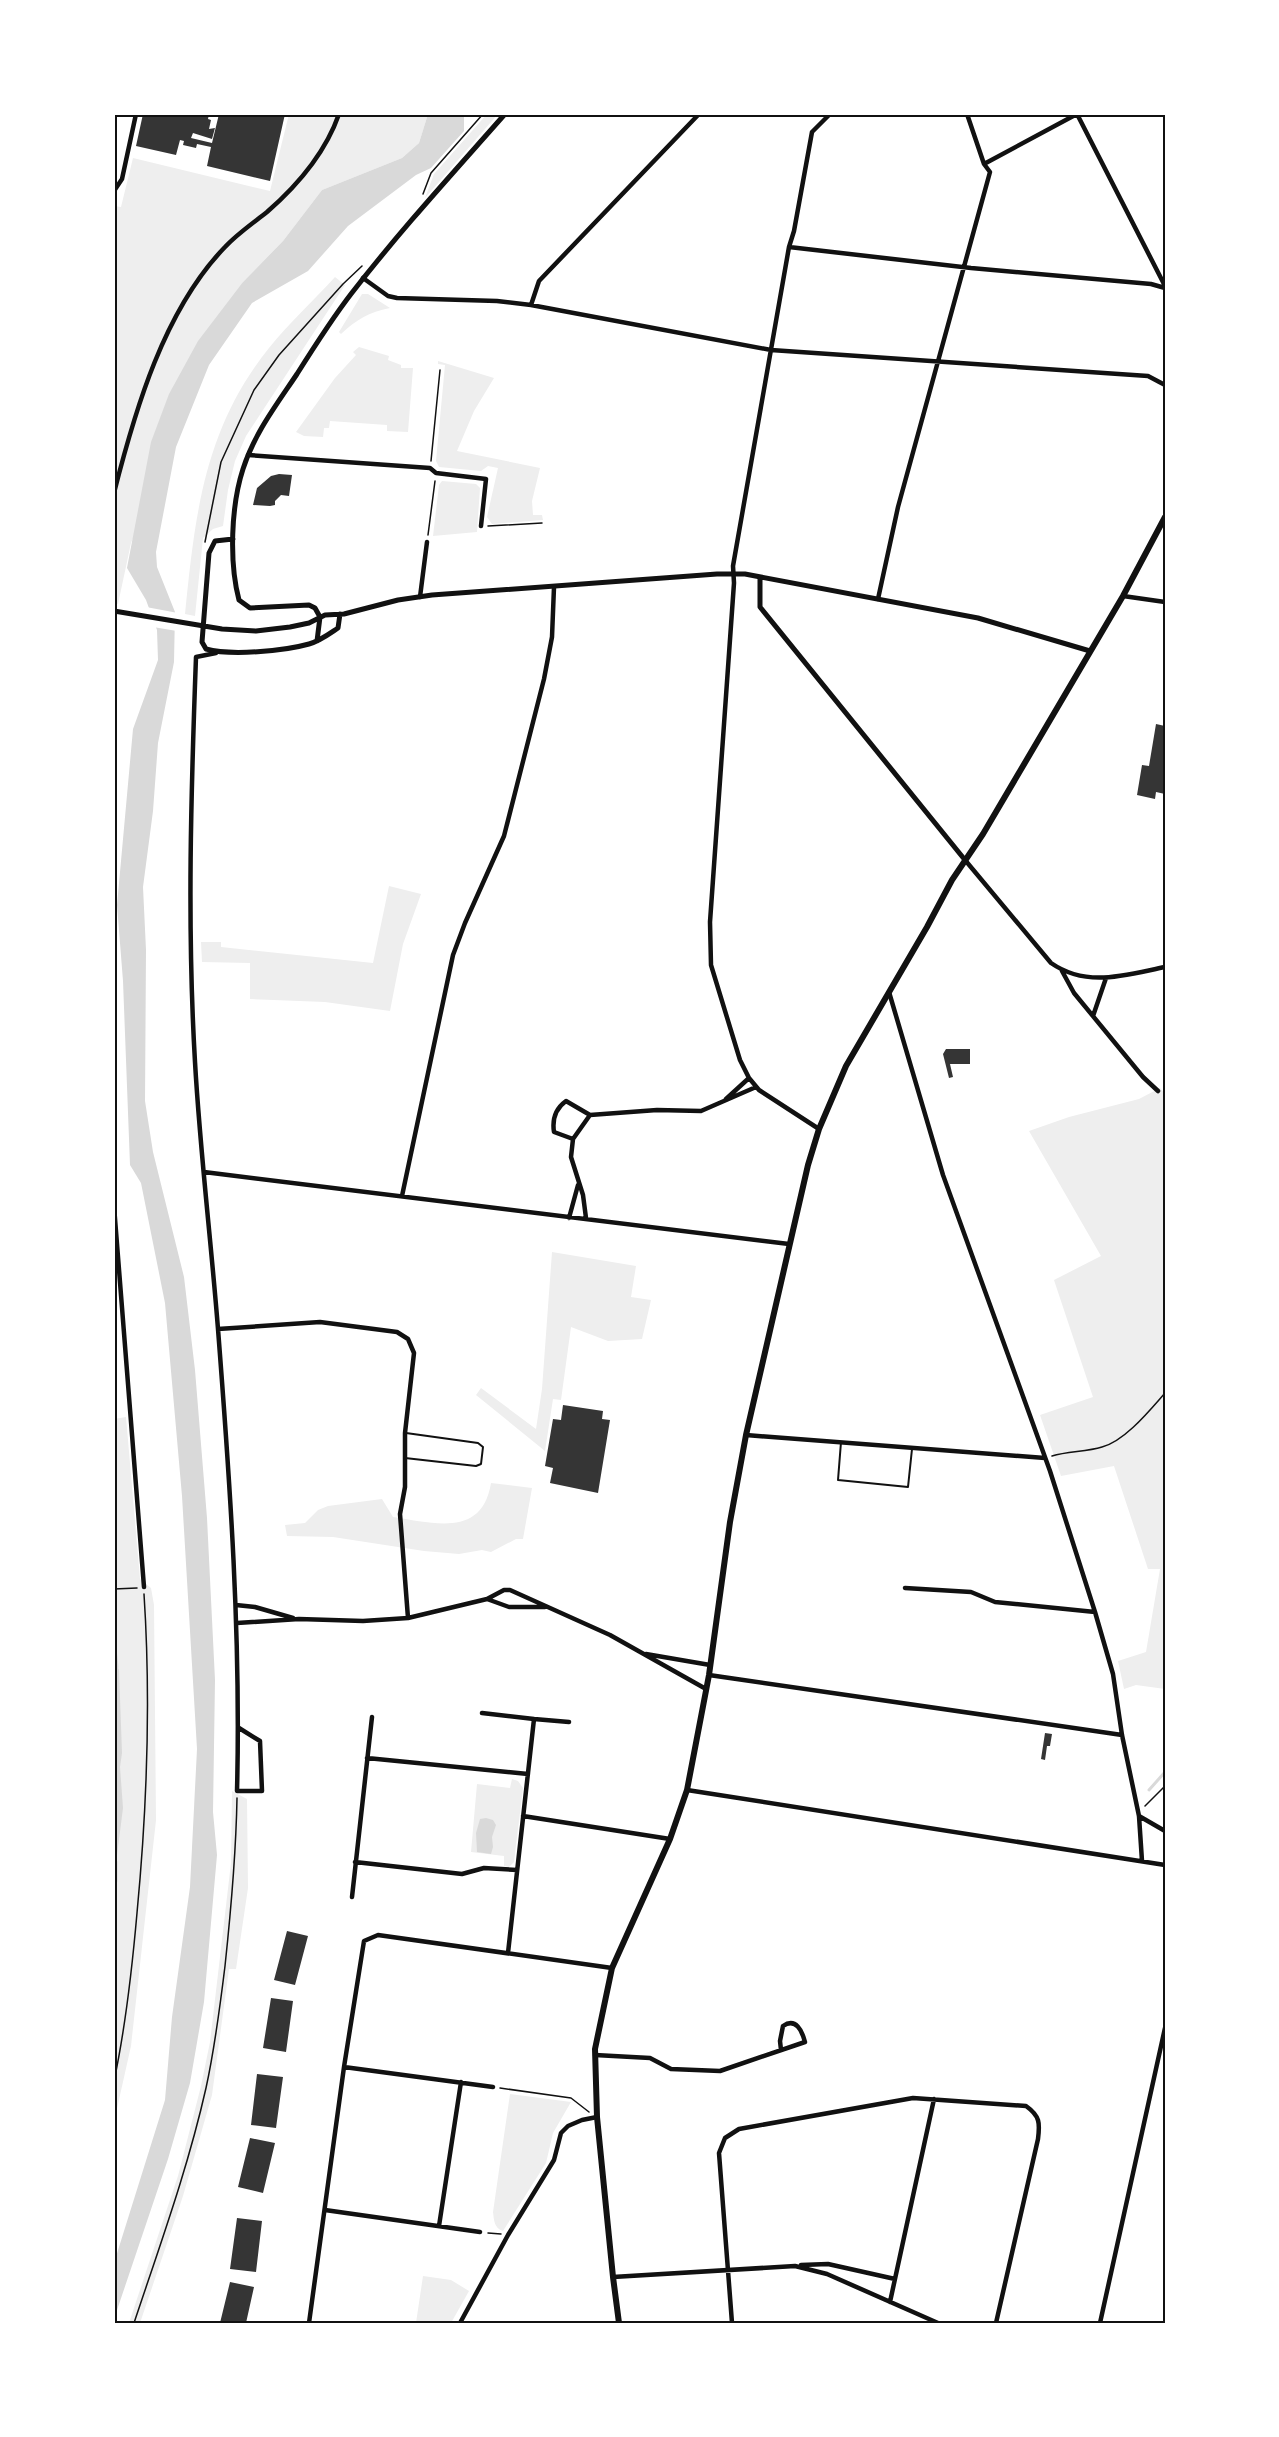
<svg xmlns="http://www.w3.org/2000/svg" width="1279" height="2437" viewBox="0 0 1279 2437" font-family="'Noto Sans',sans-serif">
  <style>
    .green { fill: #eee }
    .water { fill: #d9d9d9 }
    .pier { fill: #fff }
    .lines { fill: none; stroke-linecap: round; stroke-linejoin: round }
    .stream { stroke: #d9d9d9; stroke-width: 3 }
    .building { fill: #353535 }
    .path { stroke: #111; stroke-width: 1.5 }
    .service { stroke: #111; stroke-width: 2 }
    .minor { stroke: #111; stroke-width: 4.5 }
    .tertiary { stroke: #111; stroke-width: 5 }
    .secondary { stroke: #111; stroke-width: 6 }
    .neatline { fill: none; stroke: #111; stroke-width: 2 }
  </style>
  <rect width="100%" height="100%" fill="#fff"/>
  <!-- green -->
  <path class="green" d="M 289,114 L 428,114 L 419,143 L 402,158 L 322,190 L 283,241 L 243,282 L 131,543 L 118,604 L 114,603 L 114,206 L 121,207 L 133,158 L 270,191 Z
    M 487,114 L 498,114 L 425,198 L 434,174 Z
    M 335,277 L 345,285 L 246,436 L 235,461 L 228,490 L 223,526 L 213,529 L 203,538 L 195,616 L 185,614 C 195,515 204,429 269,348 C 289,323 313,301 335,277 Z
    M 362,294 L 368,294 L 390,308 C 369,312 356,320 341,334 L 339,332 Z
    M 359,347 L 389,356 L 388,360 L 401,365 L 401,368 L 413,368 L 408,432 L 387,431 L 387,425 L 330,421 L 329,428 L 324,428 L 323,437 L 304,436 L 296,432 L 335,378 L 356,355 L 353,352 Z
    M 438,361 L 494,378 L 474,411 L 457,451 L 540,468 L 532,501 L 533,515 L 542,515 L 543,520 L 492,524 L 487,517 L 498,468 L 488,466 L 481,471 L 439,467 L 436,461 L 445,365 L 438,364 Z
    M 442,481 L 476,484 L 480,488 L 477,532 L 433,536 L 439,485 Z
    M 389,886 L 421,894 L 403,944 L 390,1011 L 325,1002 L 250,999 L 250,963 L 202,962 L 201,942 L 221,942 L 221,947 L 373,963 Z
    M 1160,1088 L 1165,1094 L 1165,1689 L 1136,1685 L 1124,1689 L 1118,1661 L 1146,1652 L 1160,1569 L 1148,1569 L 1114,1466 L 1061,1476 L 1040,1415 L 1093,1397 L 1054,1280 L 1101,1256 L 1029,1131 L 1069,1117 L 1139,1099 Z
    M 552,1252 L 636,1266 L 631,1297 L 651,1300 L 642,1339 L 608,1341 L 571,1327 L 561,1400 L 553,1399 L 545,1451 L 476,1395 L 481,1388 L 536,1429 L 542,1389 Z
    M 126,1417 L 140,1579 L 151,1588 L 154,1605 L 156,1820 L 131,2046 L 114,2122 L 114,1419 Z
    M 491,1483 L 532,1488 L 523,1539 L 516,1539 L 491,1552 L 482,1550 L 459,1554 L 424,1551 L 333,1537 L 287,1536 L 285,1525 L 305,1523 L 318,1510 L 328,1506 L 382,1499 L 393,1517 C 434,1523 482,1538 491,1483 Z
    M 512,1779 L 518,1781 L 523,1788 L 514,1862 L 509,1867 L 504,1866 L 504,1856 L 471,1852 L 477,1784 L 510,1788 Z
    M 232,1791 L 247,1799 L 248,1888 L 236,1969 L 229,1969 L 212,2095 L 183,2196 L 140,2323 L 129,2323 L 178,2176 L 201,2086 L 210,2042 L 231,1863 Z
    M 510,2094 L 571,2102 L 553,2133 L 546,2163 L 503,2231 C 494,2228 494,2220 493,2212 Z
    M 423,2276 L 451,2280 L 469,2291 L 451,2323 L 416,2323 Z"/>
  <!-- water -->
  <path class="water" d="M 428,114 L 464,114 L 464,131 L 431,168 L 416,175 L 348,226 L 308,271 L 252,303 L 209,365 L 176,447 L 156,552 L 157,567 L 175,612 L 174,662 L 158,743 L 153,811 L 143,887 L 146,950 L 145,1101 L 153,1152 L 184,1277 L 195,1370 L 207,1518 L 215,1680 L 213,1812 L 217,1855 L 204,2002 L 190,2083 L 168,2159 L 114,2319 L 114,2263 L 165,2100 L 172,2017 L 190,1887 L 197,1749 L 182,1496 L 165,1303 L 141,1183 L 130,1165 L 123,981 L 117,905 L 133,729 L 158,660 L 157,630 L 146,600 L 127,568 L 151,442 L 169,394 L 198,341 L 243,282 L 283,241 L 322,190 L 402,158 L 419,143 Z
    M 117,1665 L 119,1670 L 122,1753 L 120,1767 L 123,1808 L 116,1863 L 114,1864 L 114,1667 Z
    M 486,1818 L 493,1820 L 496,1825 L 492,1837 L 493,1847 L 491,1854 L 477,1852 L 476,1833 L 480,1819 Z"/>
  <!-- pier -->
  <path class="pier" d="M 146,607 L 178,613 L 177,631 L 153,627 Z"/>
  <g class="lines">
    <!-- stream -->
    <path class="stream" d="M 114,1639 L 117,1667
      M 1149,1790 L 1165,1772
      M 116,1862 L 116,1881"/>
  </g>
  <!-- building -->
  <path class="building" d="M 143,114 L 209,114 L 208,119 L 211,120 L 209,129 L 215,128 L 212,139 L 193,133 L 191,138 L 212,143 L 219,114 L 285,114 L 270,181 L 207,166 L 211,147 L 197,144 L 196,148 L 183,145 L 184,141 L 180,140 L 176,155 L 136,146 Z
    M 279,474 L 292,475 L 289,496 L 281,495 L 275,501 L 275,505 L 270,506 L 253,505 L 257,488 L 271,476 Z
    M 1156,724 L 1165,726 L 1165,794 L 1156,792 L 1155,799 L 1137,795 L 1142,765 L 1149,766 Z
    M 946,1049 L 970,1049 L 970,1064 L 950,1064 L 953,1077 L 949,1078 L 943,1054 Z
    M 563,1405 L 603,1411 L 602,1419 L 610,1420 L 598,1493 L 550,1483 L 553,1468 L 545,1466 L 553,1419 L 561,1420 Z
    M 1045,1733 L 1052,1734 L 1050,1746 L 1047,1746 L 1045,1760 L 1041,1759 Z
    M 287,1931 L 308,1936 L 295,1985 L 274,1980 Z
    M 271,1998 L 293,2001 L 286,2052 L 263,2048 Z
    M 257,2074 L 283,2077 L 276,2128 L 251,2125 Z
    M 250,2138 L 275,2143 L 263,2193 L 238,2187 Z
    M 237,2218 L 262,2221 L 256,2272 L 230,2269 Z
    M 230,2282 L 254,2287 L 246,2323 L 220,2323 Z"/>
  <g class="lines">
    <!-- path -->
    <path class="path" d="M 423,194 L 431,173 L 483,114
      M 431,461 L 440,370
      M 488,526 L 542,523
      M 428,535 L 435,481
      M 205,542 L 221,462 L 254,390 L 279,355 L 343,284 L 362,266
      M 1052,1456 C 1068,1451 1086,1452 1102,1447 C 1125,1441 1150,1410 1165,1393
      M 114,1589 L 137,1588
      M 1145,1806 L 1165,1786
      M 114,2081 C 126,2025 132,1970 137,1913 C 147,1808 151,1701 144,1594
      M 500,2088 L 571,2098 L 589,2112
      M 488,2233 L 501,2234
      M 134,2323 C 160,2245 188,2168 206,2088 C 215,2047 220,2007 225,1966 C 231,1910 236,1854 237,1798"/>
    <!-- service -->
    <path class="service" d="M 841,1442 L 838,1480 L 908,1487 L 912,1449
      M 405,1458 L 476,1466 L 481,1464 L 483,1447 L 478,1443 L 406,1433"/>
    <!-- minor -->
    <path class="minor" d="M 1077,114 L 1165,286
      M 984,164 L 1077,114
      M 114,191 L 122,179 L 136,114
      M 789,247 L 971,268 L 1151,284 L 1165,288
      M 363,278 L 388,296 L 397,298 L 497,301 L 531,305 L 771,350 L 1148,376 L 1165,385
      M 531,305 L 539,281 L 699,114
      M 248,455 L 430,468 L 436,473 L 486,479 L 481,526
      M 114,493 C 135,410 164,310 225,247 C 237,234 253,223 267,212 C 298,185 325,154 339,114
      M 1123,596 L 1165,602
      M 420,597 L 427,542
      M 878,599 L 898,507 L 990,172 L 984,164 L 967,114
      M 216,653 L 196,657 C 191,792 187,927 195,1062 C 200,1151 211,1240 218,1329 C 230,1483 241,1637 237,1791 L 262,1791 L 260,1741 L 239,1728
      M 965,860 L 1051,963 C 1087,988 1125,975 1165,967
      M 1062,971 L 1074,993 L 1143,1077 L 1158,1091
      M 889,992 L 943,1175 L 1050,1471 L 1095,1612 L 1113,1674 L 1122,1735 L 1139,1816 L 1142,1861
      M 1093,1016 L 1106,978
      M 726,1099 L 749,1078
      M 819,1129 L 759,1090 L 749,1078 L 740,1060 L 711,965 L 710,922 L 734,583 L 733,566 L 789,247 L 794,231 L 812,132 L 830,114
      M 573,1139 L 554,1132 C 552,1119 555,1109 566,1101 L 590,1115
      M 204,1172 L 789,1244
      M 402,1196 L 453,955 L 465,923 L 504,836 L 544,679 L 552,637 L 554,587
      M 114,1206 L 144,1587
      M 569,1218 L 578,1185
      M 586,1218 L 583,1195 L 571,1157 L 573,1139 L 590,1115 L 657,1110 L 701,1111 L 756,1087
      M 218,1329 L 320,1322 L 397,1332 L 408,1339 L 414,1353 L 405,1433 L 405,1487 L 400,1514 L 408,1618
      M 746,1435 L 1045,1458
      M 905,1588 L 971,1592 L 995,1602 L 1095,1612
      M 487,1599 L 509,1607 L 545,1607
      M 236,1605 L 255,1607 L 293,1618
      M 237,1623 L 299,1619 L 363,1621 L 408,1618 L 487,1599 L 504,1590 L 510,1590 L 610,1635 L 706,1689
      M 646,1654 L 710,1665
      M 709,1675 L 1122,1735
      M 482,1713 L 534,1719 L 508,1953
      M 534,1719 L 569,1722
      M 367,1758 L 528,1774
      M 687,1790 L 1165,1865
      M 523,1816 L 670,1839
      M 1139,1816 L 1165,1831
      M 355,1862 L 462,1874 L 484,1868 L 517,1870
      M 352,1897 L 372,1717
      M 595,2055 L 650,2058 L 671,2069 L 720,2071 L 805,2042 C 802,2031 796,2017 783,2026 L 780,2041 L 781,2050
      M 344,2067 L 493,2087
      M 325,2210 L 480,2232
      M 439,2226 L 461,2082
      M 801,2265 L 828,2264 L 895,2279
      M 613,2277 L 795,2266 L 827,2274 L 938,2323
      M 890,2302 L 934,2099
      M 309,2323 L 344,2067 L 364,1941 L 378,1935 L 612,1968
      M 460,2323 L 508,2235 L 554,2160 L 561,2133 L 568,2126 L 582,2120 L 597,2117
      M 732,2323 L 719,2153 L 725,2138 L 739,2129 L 913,2098 L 1026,2106 C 1040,2116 1040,2123 1038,2139 L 996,2323
      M 1100,2323 L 1165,2028"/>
    <!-- tertiary -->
    <path class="tertiary" d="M 233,539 L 215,541 L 209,553 L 202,642 L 206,649 C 231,656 284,651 309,644 C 320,641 329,634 338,628 L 340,614
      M 760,577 L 760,607 L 965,860
      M 114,611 L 222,629 L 256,631 L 290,627 L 309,623 L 325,615 L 344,614 L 398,600 L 432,595 L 717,574 L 745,574 L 978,618 L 1090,651
      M 320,617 L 315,608 L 309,605 L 250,608 L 239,600 C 229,562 231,506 243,469 C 254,434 277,404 297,374 C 314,347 331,320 351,294 C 399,232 453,173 505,114
      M 317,641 L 320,617"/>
    <!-- secondary -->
    <path class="secondary" d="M 619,2323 L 613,2277 L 597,2117 L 595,2049 L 612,1968 L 670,1839 L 687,1790 L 709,1675 L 730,1522 L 746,1435 L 808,1165 L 819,1129 L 846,1066 L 927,927 L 952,880 L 983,834 L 1123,596 L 1165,517"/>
  </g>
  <!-- border -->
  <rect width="1279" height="2437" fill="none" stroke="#ffffff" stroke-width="231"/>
  <rect x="116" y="116" width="1048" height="2206" class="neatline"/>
</svg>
